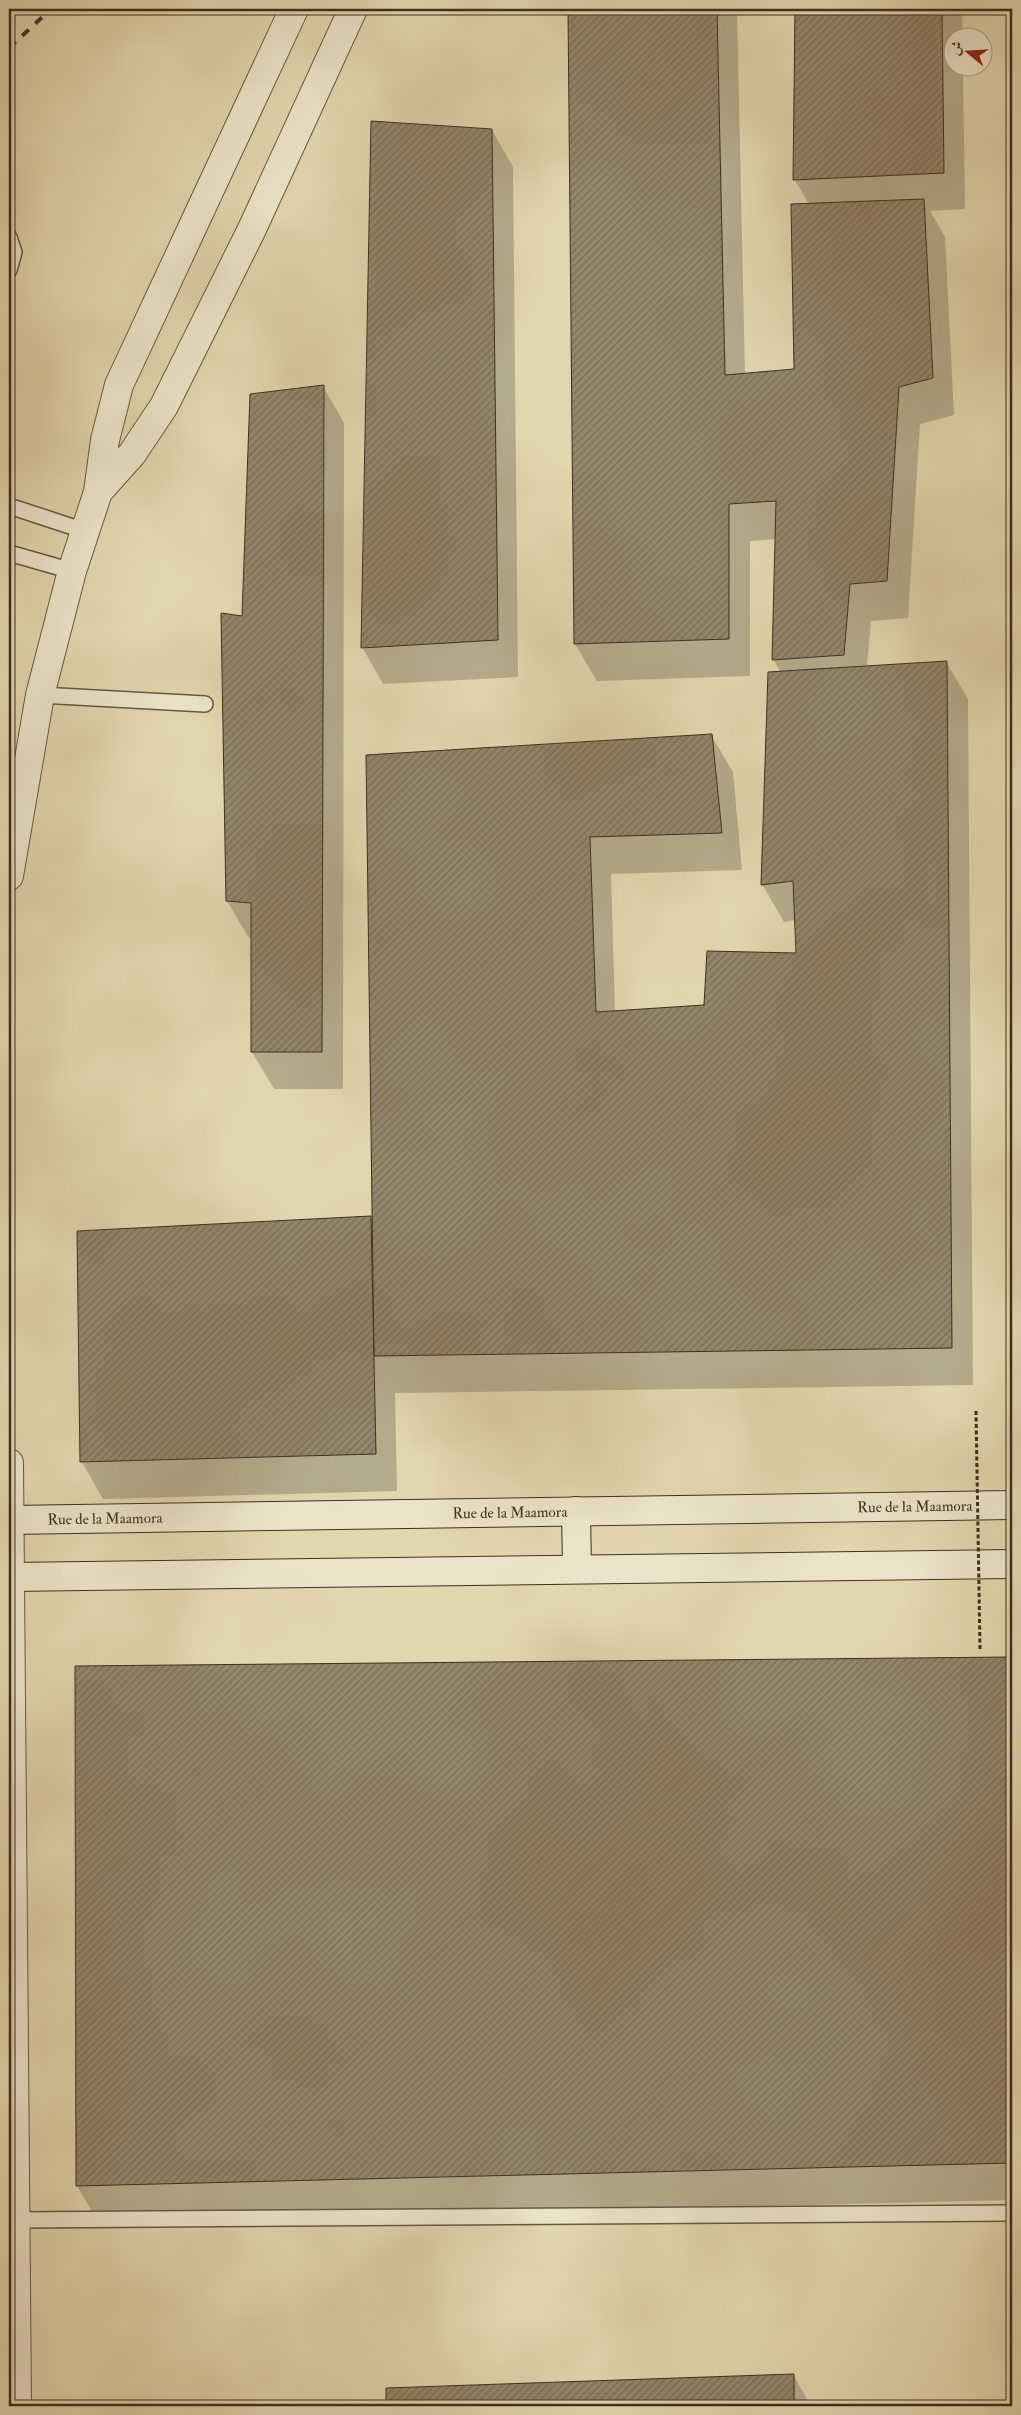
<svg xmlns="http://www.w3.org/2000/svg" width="1021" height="2415" viewBox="0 0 1021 2415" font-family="'IM FELL Double Pica',Amiri,serif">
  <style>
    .shadow { fill: #0003 }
    .building { fill: url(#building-hatch); stroke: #3d2f21 }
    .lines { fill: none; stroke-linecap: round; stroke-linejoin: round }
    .lane-casing { stroke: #665944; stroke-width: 18 }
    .street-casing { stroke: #665944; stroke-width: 30 }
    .secondary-casing { stroke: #3d2f21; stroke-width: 30 }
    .lane { stroke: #ece4ca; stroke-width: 15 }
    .street { stroke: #ece4ca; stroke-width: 28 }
    .secondary { stroke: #ece4ca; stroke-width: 28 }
    .rail { stroke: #3d2f21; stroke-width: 4; stroke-dasharray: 9 9; stroke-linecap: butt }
    .path-bridge { stroke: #3d2f21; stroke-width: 3; stroke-dasharray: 4 2.5; stroke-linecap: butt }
    .labels { text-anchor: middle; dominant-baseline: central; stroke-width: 5; stroke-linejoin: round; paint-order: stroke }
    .street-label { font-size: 15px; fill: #3d2f21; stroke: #ece4ca }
  </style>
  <defs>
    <pattern id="building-hatch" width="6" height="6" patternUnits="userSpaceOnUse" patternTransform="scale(1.25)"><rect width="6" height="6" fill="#93866a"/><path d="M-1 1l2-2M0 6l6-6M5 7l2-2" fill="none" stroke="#796e57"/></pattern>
  </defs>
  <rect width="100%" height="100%" fill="#e2d6ae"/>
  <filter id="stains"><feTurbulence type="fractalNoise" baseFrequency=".004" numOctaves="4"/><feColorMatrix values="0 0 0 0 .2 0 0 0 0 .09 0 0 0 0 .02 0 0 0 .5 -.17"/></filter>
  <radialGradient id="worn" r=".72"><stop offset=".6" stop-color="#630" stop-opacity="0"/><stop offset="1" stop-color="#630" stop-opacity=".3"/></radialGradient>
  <!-- shadow -->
  <path class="shadow" d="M 570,9 L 737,9 L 745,375 L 795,371 L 809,204 L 794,179 L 797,9 L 962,9 L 963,38 L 954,38 L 954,68 L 963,68 L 965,209 L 930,211 L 945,237 L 954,415 L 920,424 L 908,618 L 871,621 L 867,667 L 946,662 L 968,699 L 973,1385 L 395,1393 L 397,1491 L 103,1499 L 82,1462 L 78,1232 L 372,1217 L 368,756 L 711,735 L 733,772 L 742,870 L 611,874 L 615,1012 L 706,1006 L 798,954 L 796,920 L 784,922 L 762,884 L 781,673 L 773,659 L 776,539 L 750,541 L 750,676 L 597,681 L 575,644 Z
    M 492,130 L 513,167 L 518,677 L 383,684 L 362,647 Z
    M 323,386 L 344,423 L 343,1089 L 274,1089 L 252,1052 L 253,938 L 249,938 L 227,901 L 244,617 Z
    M 1012,1659 L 1012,2200 L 99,2223 L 77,2186 L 76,1667 Z
    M 794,2376 L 811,2406 L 387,2406 L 387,2389 Z"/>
  <!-- building -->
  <path class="building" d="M 568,9 L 717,9 L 725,375 L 794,369 L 791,204 L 924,199 L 933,378 L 899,387 L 887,581 L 850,584 L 844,655 L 772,660 L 776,501 L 729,504 L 729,639 L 574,644 Z
    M 795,9 L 942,9 L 944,173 L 793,180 Z
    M 371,121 L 492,129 L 498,640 L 361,648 Z
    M 324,385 L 322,1052 L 251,1052 L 251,903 L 226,901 L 221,613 L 242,616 L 250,394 Z
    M 947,661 L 952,1348 L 374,1356 L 366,755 L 712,734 L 722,833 L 590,837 L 596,1012 L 704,1005 L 707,951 L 796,953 L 793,881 L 761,885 L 768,672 Z
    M 371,1216 L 376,1454 L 80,1462 L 77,1231 Z
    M 1012,1657 L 1012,2163 L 76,2186 L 75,1666 Z
    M 794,2374 L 794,2406 L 386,2406 L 386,2388 Z"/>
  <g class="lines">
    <!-- lane casing -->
    <g class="lane-casing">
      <path id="lane" d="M 9,237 L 14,252 L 9,270
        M 9,506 L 85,531
        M 9,553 L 72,571
        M 40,695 L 205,704
        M 17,2220 L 1012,2213"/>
    </g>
    <!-- street casing -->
    <g class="street-casing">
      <path id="street" d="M 98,492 L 132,454 L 164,406 L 252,229 L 353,9
        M 9,876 L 40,695 L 72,571 L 98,492 L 105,440 L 119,385 L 294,9
        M 9,1463 L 17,2406"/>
    </g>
    <!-- secondary casing -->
    <g class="secondary-casing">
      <g id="secondary">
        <path d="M 576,1511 L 577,1569"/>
        <path id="s1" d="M 9,1520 L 1012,1505"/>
        <path d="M 9,1577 L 1012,1564"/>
      </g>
    </g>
    <!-- lane -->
    <use href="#lane" class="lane"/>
    <!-- street -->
    <use href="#street" class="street"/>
    <!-- secondary -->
    <use href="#secondary" class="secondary"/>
    <!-- rail -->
    <path class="rail" d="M 9,11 L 11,9
      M 9,48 L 51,9"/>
    <!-- path-bridge -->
    <path class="path-bridge" d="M 976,1411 L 980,1649"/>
  </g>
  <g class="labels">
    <!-- street labels -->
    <g class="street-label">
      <text stroke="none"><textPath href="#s1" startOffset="906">Rue de la Maamora</textPath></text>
      <text stroke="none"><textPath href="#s1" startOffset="501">Rue de la Maamora</textPath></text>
      <text stroke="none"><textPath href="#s1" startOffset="96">Rue de la Maamora</textPath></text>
    </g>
  </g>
  <!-- margin -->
  <rect width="1021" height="2415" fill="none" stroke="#e2d6ae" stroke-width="30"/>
  <rect x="10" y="10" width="1001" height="2395" fill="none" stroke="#3d2f21" stroke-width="2.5"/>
  <rect x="15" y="15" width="991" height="2385" fill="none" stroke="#3d2f21"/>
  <!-- north arrow -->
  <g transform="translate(968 52) rotate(288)"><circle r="24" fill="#ece4ca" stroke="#a69c86"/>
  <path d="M0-4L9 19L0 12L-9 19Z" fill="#8f2418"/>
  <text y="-8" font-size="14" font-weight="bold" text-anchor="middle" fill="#3d2f21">ش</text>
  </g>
  <rect width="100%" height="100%" filter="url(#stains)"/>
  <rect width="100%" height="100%" fill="url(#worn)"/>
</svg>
